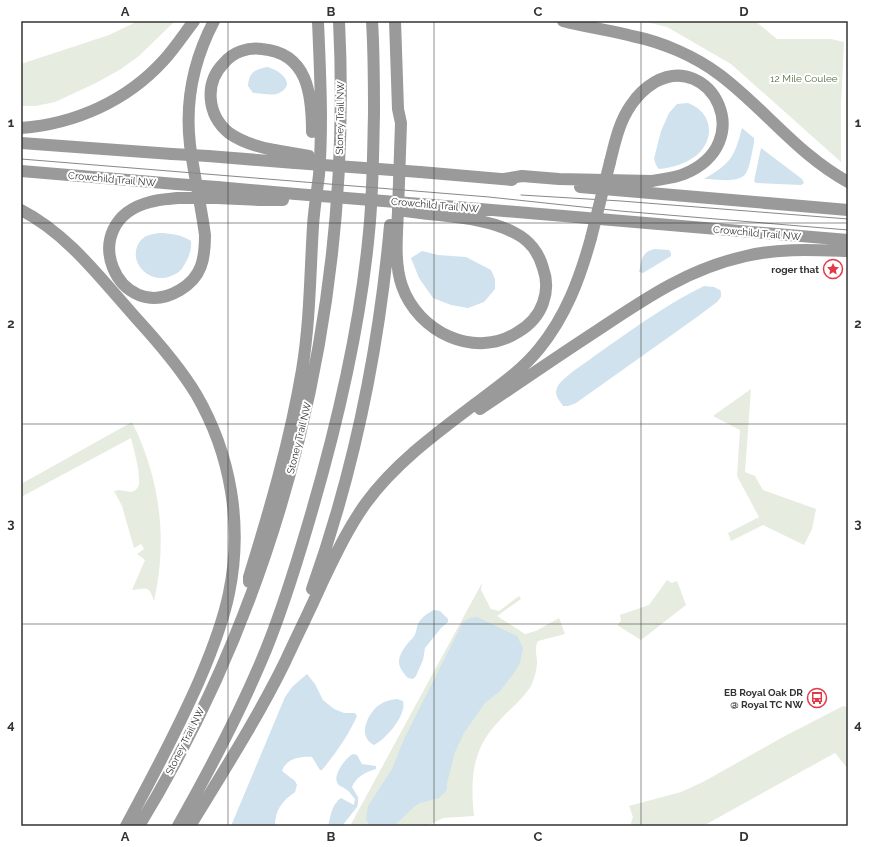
<svg xmlns="http://www.w3.org/2000/svg" width="869" height="847" viewBox="0 0 869 847" font-family="Raleway,sans-serif">
  <style>
    .green { fill: #e6ecdf }
    .water { fill: #cfe2ee }
    .lines { fill: none; stroke-linecap: round; stroke-linejoin: round }
    .highway { stroke: #9a9a9a; stroke-width: 12 }
    .tram { stroke: #888; stroke-width: 1 }
    .highway-bridge { stroke: #9a9a9a; stroke-width: 12 }
    .grid { fill: none; stroke: #333; stroke-width: 1; stroke-opacity: 0.55 }
    .labels { text-anchor: middle; dominant-baseline: central; stroke-width: 4; stroke-linejoin: round; paint-order: stroke }
    .park-label { font-size: 10px; fill: #56703f; stroke: #fff }
    .street-label { font-size: 10px; fill: #333; stroke: #fff }
    .poi-label { font-size: 10px; font-weight: bold; fill: #333; stroke: #fff; text-anchor: end }
    .neatline { fill: none; stroke: #333; stroke-width: 1.5 }
    .grid-label { font-size: 13px; text-anchor: middle; font-weight: bold; fill: #333 }
  </style>
  <rect width="100%" height="100%" fill="#fff"/>
  <!-- green -->
  <path class="green" d="M 138,21 L 175,21 L 139,56 L 121,69 L 96,83 L 55,102 L 36,106 L 21,106 L 21,64 L 109,35 Z
    M 643,21 L 755,21 L 777,39 L 831,39 L 844,42 L 841,104 L 841,162 L 731,64 L 667,27 Z
    M 751,389 L 745,472 L 755,476 L 763,490 L 816,509 L 812,529 L 804,545 L 763,525 L 731,541 L 728,533 L 759,517 L 737,476 L 740,430 L 713,416 Z
    M 132,422 C 160,478 168,540 154,601 C 149,585 147,588 132,590 L 145,560 L 137,554 L 144,549 L 141,544 L 134,548 L 122,506 L 114,491 L 119,490 L 131,492 C 135,491 139,488 139,483 C 140,471 134,450 131,438 L 21,497 L 21,484 Z
    M 667,580 L 672,583 L 677,581 L 686,605 L 641,640 L 617,625 L 621,621 L 620,615 L 649,605 Z
    M 482,583 L 481,590 L 491,609 L 499,611 L 519,596 L 521,599 L 497,616 L 525,634 L 536,631 L 559,618 L 565,634 L 538,641 C 534,648 537,655 537,662 C 537,670 534,679 531,686 C 523,699 510,709 500,720 C 472,748 470,778 474,816 L 443,818 L 427,826 L 350,826 Z
    M 843,706 L 847,707 L 848,709 L 848,769 L 835,753 L 703,826 L 630,826 L 633,817 L 629,806 L 681,792 L 703,782 L 783,737 Z"/>
  <!-- water -->
  <path class="water" d="M 267,67 C 277,69 297,82 281,92 C 274,97 261,93 253,93 L 248,86 C 249,72 254,70 267,67 Z
    M 688,103 C 712,112 716,138 697,155 C 687,163 672,168 659,169 L 656,165 L 654,159 L 661,131 L 669,113 L 677,104 Z
    M 742,128 L 754,138 L 754,143 C 752,151 750,167 746,173 C 740,184 715,179 704,179 C 731,163 734,158 742,128 Z
    M 761,148 L 802,179 L 804,183 L 801,185 L 756,183 L 754,181 Z
    M 159,233 C 169,233 183,235 191,241 C 192,251 188,259 183,267 C 180,272 176,274 171,276 C 148,286 124,258 142,239 C 146,235 153,234 159,233 Z
    M 655,249 L 669,250 L 671,253 L 671,256 L 643,273 L 639,272 C 642,260 641,252 655,249 Z
    M 422,251 L 438,255 L 466,257 L 491,270 L 495,279 L 495,289 L 484,302 L 468,308 L 451,305 L 433,298 L 419,278 L 411,258 Z
    M 704,286 L 714,287 L 720,290 L 721,292 L 721,297 L 717,302 L 697,317 L 576,403 L 568,406 L 563,406 C 559,400 553,394 558,386 C 563,377 584,364 593,357 C 629,332 665,305 704,286 Z
    M 434,610 L 440,611 L 448,619 L 448,622 L 441,628 L 425,648 L 423,660 L 416,676 L 413,679 L 408,678 C 395,665 397,657 408,643 C 410,640 413,639 414,636 C 416,634 416,630 417,627 C 419,619 426,614 434,610 Z
    M 477,617 L 517,636 L 523,648 L 520,663 L 514,673 L 500,691 L 485,703 L 464,733 L 455,752 L 447,783 L 447,790 L 439,798 L 420,803 L 415,806 L 394,826 L 372,826 L 369,825 L 366,819 L 368,806 L 392,769 L 404,739 L 463,622 L 470,618 Z
    M 307,674 L 315,684 L 323,700 L 334,709 L 344,713 L 355,713 L 357,716 C 348,736 336,753 322,770 L 320,770 L 312,757 C 300,756 286,759 282,771 L 295,781 L 297,785 L 295,792 C 282,801 275,810 275,826 L 231,826 L 285,697 L 292,687 Z
    M 397,699 L 403,701 C 407,715 386,739 374,745 C 357,737 367,714 379,705 C 385,701 390,700 397,699 Z
    M 353,754 L 357,755 L 362,764 L 376,766 L 376,769 C 365,772 356,777 352,787 L 358,797 L 358,803 L 357,807 L 342,826 L 328,826 C 331,816 331,805 341,798 L 354,805 L 355,799 C 352,796 349,790 344,788 C 341,786 338,786 337,782 C 333,775 346,757 353,754 Z"/>
  <g class="lines">
    <!-- highway -->
    <path class="highway" d="M 395,21 L 398,109 L 401,123 C 400,153 399,182 398,211 C 397,236 394,263 402,286 C 418,332 475,360 518,332 C 530,325 538,317 543,303 C 547,292 547,279 543,268 C 539,253 529,240 515,233 C 487,218 451,217 421,213
      M 563,21 C 585,27 609,30 632,36 C 662,42 695,56 720,75 C 765,109 797,154 848,182
      M 21,128 C 75,124 127,101 164,60 C 175,48 184,34 194,21
      M 21,143 L 172,154
      M 274,150 C 258,147 243,143 229,133 C 207,115 204,83 224,63 C 233,52 248,47 262,49 C 308,53 312,95 312,132
      M 208,156 L 295,163
      M 21,171 L 176,184
      M 420,172 L 512,180
      M 504,179 L 522,176 L 559,179 L 652,181 C 663,179 674,178 684,174 C 759,143 711,51 655,82 C 645,88 637,96 631,105 C 619,122 615,142 610,162
      M 217,187 L 296,194
      M 580,187 L 848,210
      M 178,198 C 169,199 159,199 150,202 C 73,222 118,327 180,290 C 202,277 205,259 205,235 C 201,205 194,175 190,145 C 185,102 194,59 214,21
      M 217,198 L 259,200 L 283,200
      M 421,204 L 848,240
      M 21,210 C 68,234 101,279 136,318 C 158,342 179,366 196,394 C 231,454 243,525 229,593 C 223,623 211,653 199,681 C 177,731 152,778 126,826
      M 480,409 C 519,383 558,356 598,330 C 646,298 688,269 746,256 C 779,248 814,250 848,251
      M 249,582 L 249,577 C 270,509 290,441 302,370 C 310,322 310,274 313,226 C 314,209 317,192 319,175 C 323,124 320,72 318,21
      M 312,589 C 354,471 379,349 390,225
      M 139,826 C 285,586 353,302 339,21
      M 178,826 C 208,773 236,720 260,664 C 280,618 295,569 309,521 C 337,426 360,330 369,232 C 373,193 373,153 374,114 C 374,83 374,52 372,21
      M 190,826 C 223,772 257,719 285,662 C 297,636 310,610 322,583 C 335,556 348,528 366,503 C 396,462 438,432 479,401 C 500,385 522,370 539,349 C 566,316 580,278 591,238"/>
    <!-- tram -->
    <path class="tram" d="M 21,159 L 489,197 L 620,211 L 848,230
      M 521,195 L 621,201 L 848,219"/>
    <!-- highway-bridge -->
    <path class="highway-bridge" d="M 274,150 L 309,156
      M 172,154 L 208,156
      M 295,163 L 420,172
      M 176,184 L 217,187
      M 296,194 L 421,204
      M 178,198 L 217,198
      M 398,206 L 405,211 L 421,213
      M 591,238 L 610,162"/>
  </g>
  <!-- grid -->
  <path class="grid" d="M 228,21 L 228,826M 434,21 L 434,826M 641,21 L 641,826M 21,223 L 848,223M 21,424 L 848,424M 21,624 L 848,624"/>
  <!-- icons -->
  <defs>
    <g id="sight-ring" transform="scale(1)"><circle r="9.5" fill="#fff" stroke="#e63946" stroke-width="1.5"/><path d="M0-6L1.8-2.2L6-1.7L2.9 1.2L3.7 5.4L0 3.3L-3.7 5.4L-2.9 1.2L-6-1.7L-1.8-2.2Z" fill="#e63946"/></g>
    <g id="bus-ring" transform="scale(1)"><circle r="9.5" fill="#fff" stroke="#e63946" stroke-width="1.5"/><path d="M-5-6H5V4H4V6H2V4H-2V6H-4V4H-5ZM-3.5-4V0h7V-4ZM-3.5 1.2v1.5H-2V1.2ZM2 1.2v1.5H3.5V1.2Z" fill="#e63946"/></g>
  </defs>
  <g fill-rule="evenodd">
    <use href="#sight-ring" x="833" y="269"/>
    <use href="#bus-ring" x="817" y="698"/>
  </g>
  <g class="labels">
    <!-- park labels -->
    <g class="park-label">
      <text x="804" y="78">12 Mile Coulee</text>
    </g>
    <!-- street labels -->
    <g class="street-label">
      <text transform="translate(340 118) rotate(-89)">Stoney Trail NW</text>
      <text transform="translate(112 179) rotate(5)">Crowchild Trail NW</text>
      <text transform="translate(435 205) rotate(5)">Crowchild Trail NW</text>
      <text transform="translate(757 233) rotate(5)">Crowchild Trail NW</text>
      <text transform="translate(299 438) rotate(-76)">Stoney Trail NW</text>
      <text transform="translate(185 741) rotate(-63)">Stoney Trail NW</text>
    </g>
    <!-- poi labels -->
    <g class="poi-label">
      <text x="819" y="269">roger that</text>
      <text x="803" y="692">EB Royal Oak DR<tspan x="803" dy="12">@ Royal TC NW</tspan></text>
    </g>
  </g>
  <!-- border -->
  <rect width="869" height="847" fill="none" stroke="#ffffff" stroke-width="44"/>
  <rect x="22" y="22" width="825" height="803" class="neatline"/>
  <g class="grid-label">
    <text x="125" y="16">A</text>
    <text x="331" y="16">B</text>
    <text x="538" y="16">C</text>
    <text x="744" y="16">D</text>
    <text x="11" y="127">1</text>
    <text x="858" y="127">1</text>
    <text x="11" y="328">2</text>
    <text x="858" y="328">2</text>
    <text x="11" y="528">3</text>
    <text x="858" y="528">3</text>
    <text x="11" y="729">4</text>
    <text x="858" y="729">4</text>
    <text x="125" y="841">A</text>
    <text x="331" y="841">B</text>
    <text x="538" y="841">C</text>
    <text x="744" y="841">D</text>
  </g>
</svg>
